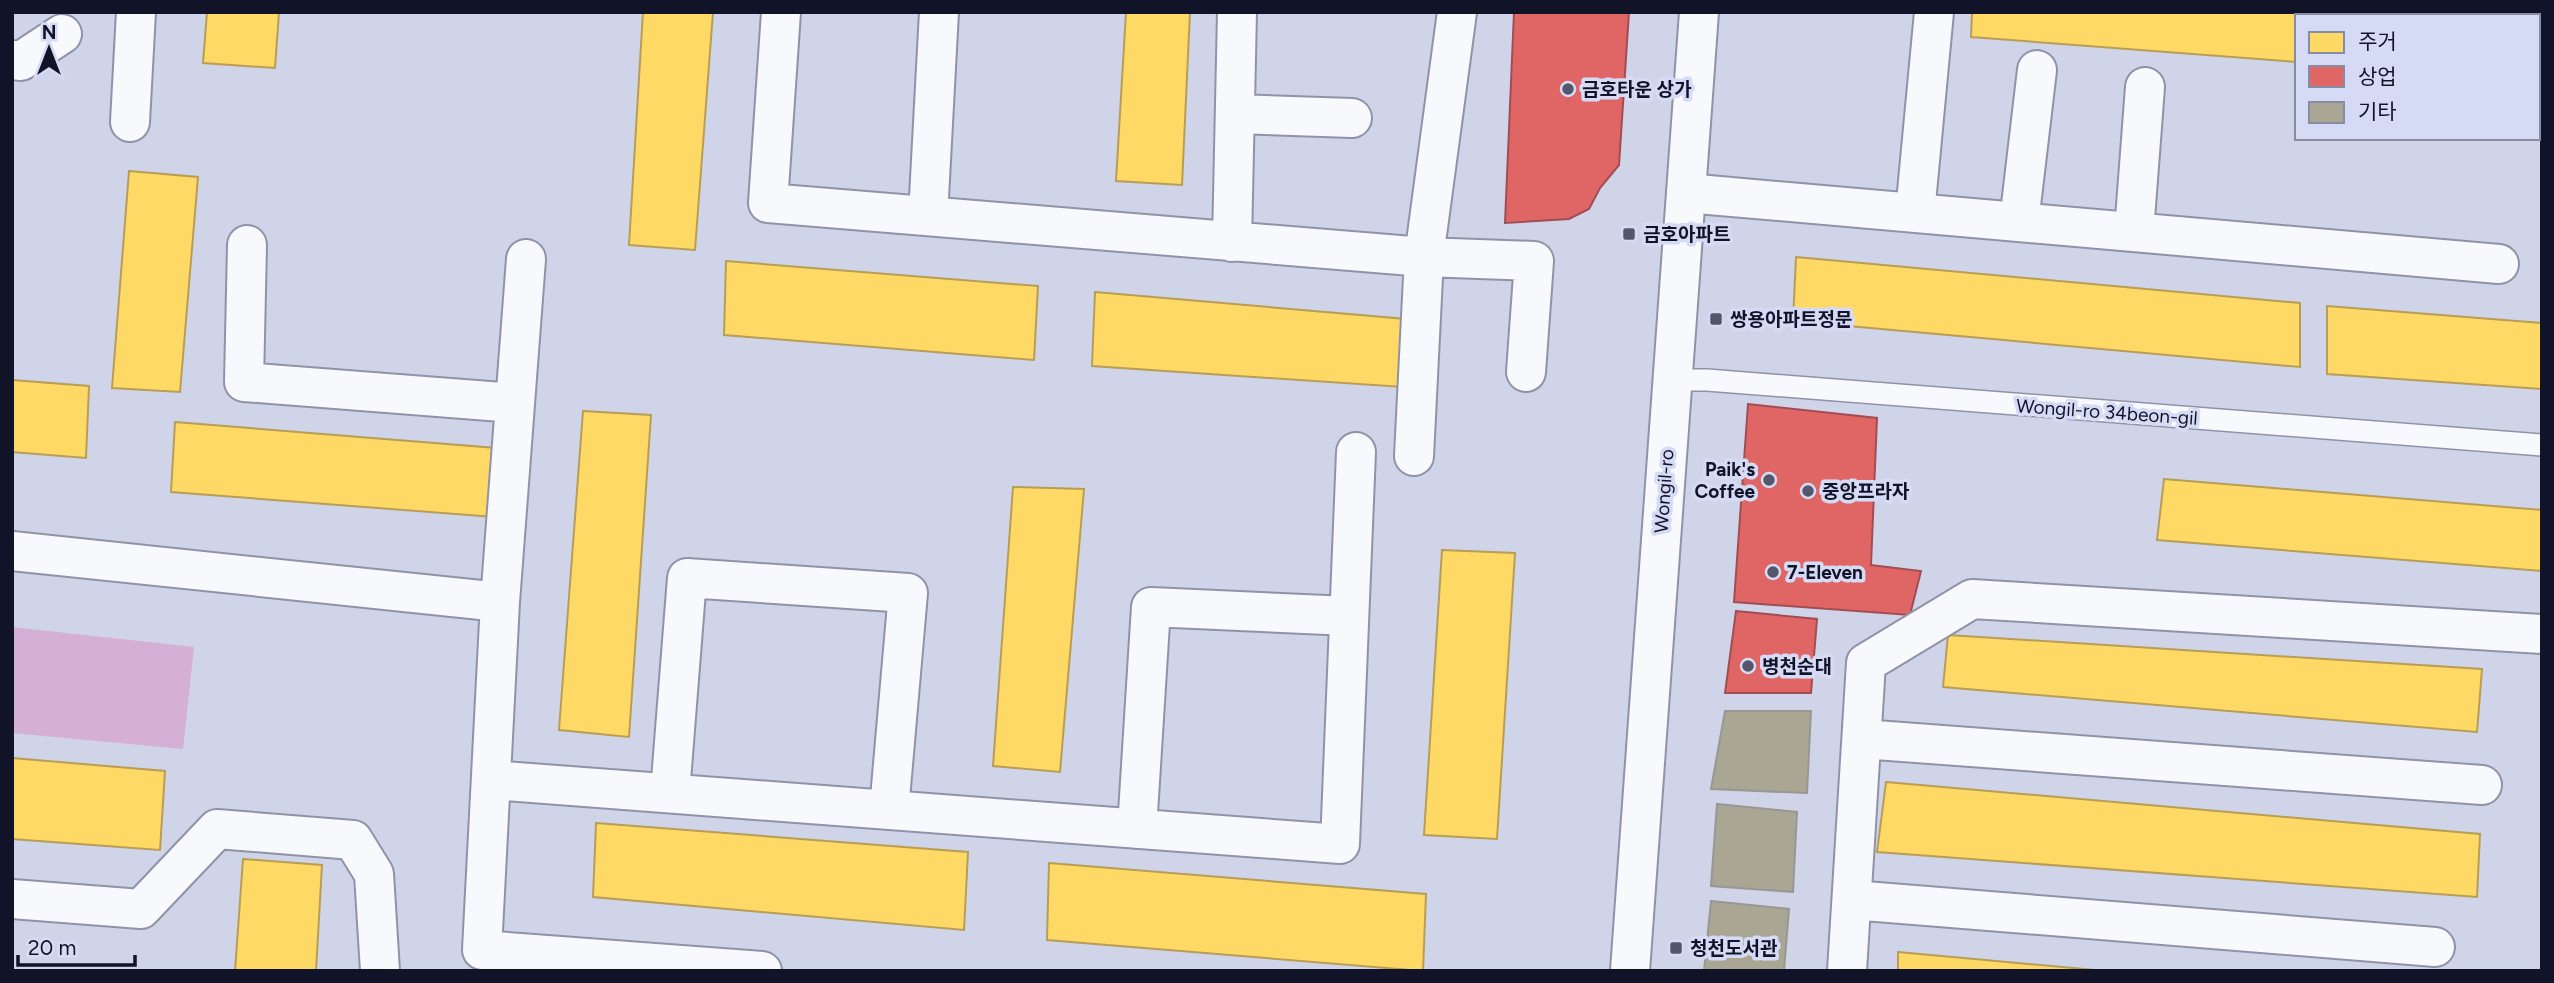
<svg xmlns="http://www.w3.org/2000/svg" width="2554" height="983" viewBox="0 0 2554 983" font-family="Figtree,'Noto Sans KR',sans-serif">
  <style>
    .green { fill: #d5afd5 }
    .homes { fill: #ffd966; stroke: #b89e54; stroke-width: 2 }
    .shops { fill: #e06666; stroke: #a24d54; stroke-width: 2 }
    .building { fill: #aaa694; stroke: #989793; stroke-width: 2 }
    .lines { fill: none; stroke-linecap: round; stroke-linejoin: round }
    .service-casing { stroke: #9093a7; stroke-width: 24 }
    .minor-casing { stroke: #9093a7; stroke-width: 42 }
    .tertiary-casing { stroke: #9093a7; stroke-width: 42 }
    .service { stroke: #f8f9fc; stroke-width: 21 }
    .minor { stroke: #f8f9fc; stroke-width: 38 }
    .tertiary { stroke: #f8f9fc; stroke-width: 38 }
    .poi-dot { fill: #54576c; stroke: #d6dbf5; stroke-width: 2.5 }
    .labels { text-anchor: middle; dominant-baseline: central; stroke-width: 7; stroke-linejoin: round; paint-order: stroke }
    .poi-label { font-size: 19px; font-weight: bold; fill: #111329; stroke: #d6dbf5; text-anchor: start }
    .street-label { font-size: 19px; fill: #111329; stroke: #d6dbf5 }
  </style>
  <rect width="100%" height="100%" fill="#d0d4e8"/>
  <!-- green -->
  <path class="green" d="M 12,627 L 194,647 L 183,749 L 12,733 Z"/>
  <!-- homes -->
  <path class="homes" d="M 207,12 L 279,12 L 275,68 L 203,63 Z
    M 643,12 L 713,12 L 695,250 L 629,245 Z
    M 1126,12 L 1190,12 L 1182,185 L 1116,181 Z
    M 1972,12 L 2335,12 L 2335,16 L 2297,16 L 2297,62 L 1971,37 Z
    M 2360,12 L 2542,12 L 2542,75 L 2538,75 L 2538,16 L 2360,16 Z
    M 129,171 L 198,177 L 180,392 L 112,388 Z
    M 1796,257 L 2300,303 L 2300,367 L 1793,321 Z
    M 726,261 L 1038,286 L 1034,360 L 724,335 Z
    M 1095,292 L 1406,319 L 1403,387 L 1092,366 Z
    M 2327,306 L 2542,323 L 2542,389 L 2327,374 Z
    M 12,380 L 89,386 L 86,458 L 12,452 Z
    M 583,411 L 651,415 L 629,737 L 559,730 Z
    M 175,422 L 496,448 L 494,517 L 171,492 Z
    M 2164,479 L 2542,510 L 2542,571 L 2157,540 Z
    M 1013,487 L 1084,489 L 1060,772 L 993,766 Z
    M 1442,550 L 1515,553 L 1497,839 L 1424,835 Z
    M 1948,635 L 2482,669 L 2477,732 L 1943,687 Z
    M 12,758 L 165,771 L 160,850 L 12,839 Z
    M 1886,782 L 2480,834 L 2477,897 L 1877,852 Z
    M 596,823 L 968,852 L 964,930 L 593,897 Z
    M 243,859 L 322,865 L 316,971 L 235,971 Z
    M 1049,863 L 1426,894 L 1423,971 L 1047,940 Z
    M 1898,952 L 2106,971 L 1898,971 Z"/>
  <!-- shops -->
  <path class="shops" d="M 1514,12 L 1629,12 L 1619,165 L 1600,188 L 1589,209 L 1569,219 L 1505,223 Z
    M 1748,404 L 1877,418 L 1871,565 L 1921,571 L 1910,615 L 1734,602 Z
    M 1736,611 L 1817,619 L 1811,693 L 1725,693 Z"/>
  <!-- building -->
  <path class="building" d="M 1725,711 L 1811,711 L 1807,793 L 1711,789 Z
    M 1717,804 L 1797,812 L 1793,892 L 1711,886 Z
    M 1711,901 L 1789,909 L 1784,971 L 1704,971 Z"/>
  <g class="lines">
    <!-- service casing -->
    <g class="service-casing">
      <path id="service" d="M 1673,380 L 1707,380 L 2542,445"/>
    </g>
    <!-- minor casing -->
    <g class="minor-casing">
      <path id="minor" d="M 781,12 L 768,203 L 1424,257 L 1534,261 L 1526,372
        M 12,60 L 21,61 L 62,34
        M 1235,114 L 1352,118
        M 130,122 L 136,12
        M 1686,193 L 2499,264
        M 1915,213 L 1934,12
        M 928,216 L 939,12
        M 2019,222 L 2037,70
        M 2134,232 L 2145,87
        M 1232,242 L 1237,12
        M 247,245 L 244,382 L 515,403
        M 1414,456 L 1424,257 L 1457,12
        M 12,551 L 500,602 L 526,259
        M 500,602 L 482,950 L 762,971
        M 1862,739 L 2482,785
        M 491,780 L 1340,844 L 1356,452
        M 670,793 L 687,578 L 908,593 L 889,810
        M 1137,829 L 1151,607 L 1349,616
        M 12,899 L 141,909 L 217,829 L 353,840 L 374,874 L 380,971
        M 1852,900 L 2435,947
        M 1847,971 L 1866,663 L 1972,599 L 2542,634"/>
    </g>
    <!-- tertiary casing -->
    <g class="tertiary-casing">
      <path id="tertiary" d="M 1630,971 L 1699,12"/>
    </g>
    <!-- service -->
    <use href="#service" class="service"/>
    <!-- minor -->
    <use href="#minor" class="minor"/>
    <!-- tertiary -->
    <use href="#tertiary" class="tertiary"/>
  </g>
  <!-- markers -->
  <g class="poi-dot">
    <circle cx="1568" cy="89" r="7"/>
    <rect x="1622" y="227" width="14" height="14" rx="3.5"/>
    <rect x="1709" y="312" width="14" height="14" rx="3.5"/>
    <circle cx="1769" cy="480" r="7"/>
    <circle cx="1808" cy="491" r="7"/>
    <circle cx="1773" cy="572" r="7"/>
    <circle cx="1748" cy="666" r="7"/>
    <rect x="1669" y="941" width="14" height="14" rx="3.5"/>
  </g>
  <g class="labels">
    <!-- poi labels -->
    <g class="poi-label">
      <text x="1582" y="89">금호타운 상가</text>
      <text x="1643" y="234">금호아파트</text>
      <text x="1730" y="319">쌍용아파트정문</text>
      <text x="1755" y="469" text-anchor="end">Paik's<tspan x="1755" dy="22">Coffee</tspan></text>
      <text x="1822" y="491">중앙프라자</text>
      <text x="1787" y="572">7-Eleven</text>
      <text x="1762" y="666">병천순대</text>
      <text x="1690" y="948">청천도서관</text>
    </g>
    <!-- street labels -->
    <g class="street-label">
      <text transform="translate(2107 412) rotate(4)">Wongil-ro 34beon-gil</text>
      <text transform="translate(1664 491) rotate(-86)">Wongil-ro</text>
    </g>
  </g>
  <!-- border -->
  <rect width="2554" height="983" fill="none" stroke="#111329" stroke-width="28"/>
  <!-- legend -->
  <rect x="2295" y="14" width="245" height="126" fill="#d6dbf5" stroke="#878ba3" stroke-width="2"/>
  <rect x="2309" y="32" width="35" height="21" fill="#ffd966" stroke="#878ba3" stroke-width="2"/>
  <text x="2358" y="49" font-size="21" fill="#111329">주거</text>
  <rect x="2309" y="66" width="35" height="21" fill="#e06666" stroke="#878ba3" stroke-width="2"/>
  <text x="2358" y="84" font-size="21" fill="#111329">상업</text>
  <rect x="2309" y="102" width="35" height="21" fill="#aaa694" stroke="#878ba3" stroke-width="2"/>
  <text x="2358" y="119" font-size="21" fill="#111329">기타</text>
  <!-- north arrow -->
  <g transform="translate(49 49)" stroke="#d6dbf5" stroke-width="5" paint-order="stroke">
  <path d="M0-5L12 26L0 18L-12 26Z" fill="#111329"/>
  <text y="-10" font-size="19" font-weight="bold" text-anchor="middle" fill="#111329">N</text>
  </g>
  <!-- scale -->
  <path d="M18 955v10h117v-10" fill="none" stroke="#111329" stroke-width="3.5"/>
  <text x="28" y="955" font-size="21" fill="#111329" stroke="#d6dbf5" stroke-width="5" paint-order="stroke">20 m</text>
</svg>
